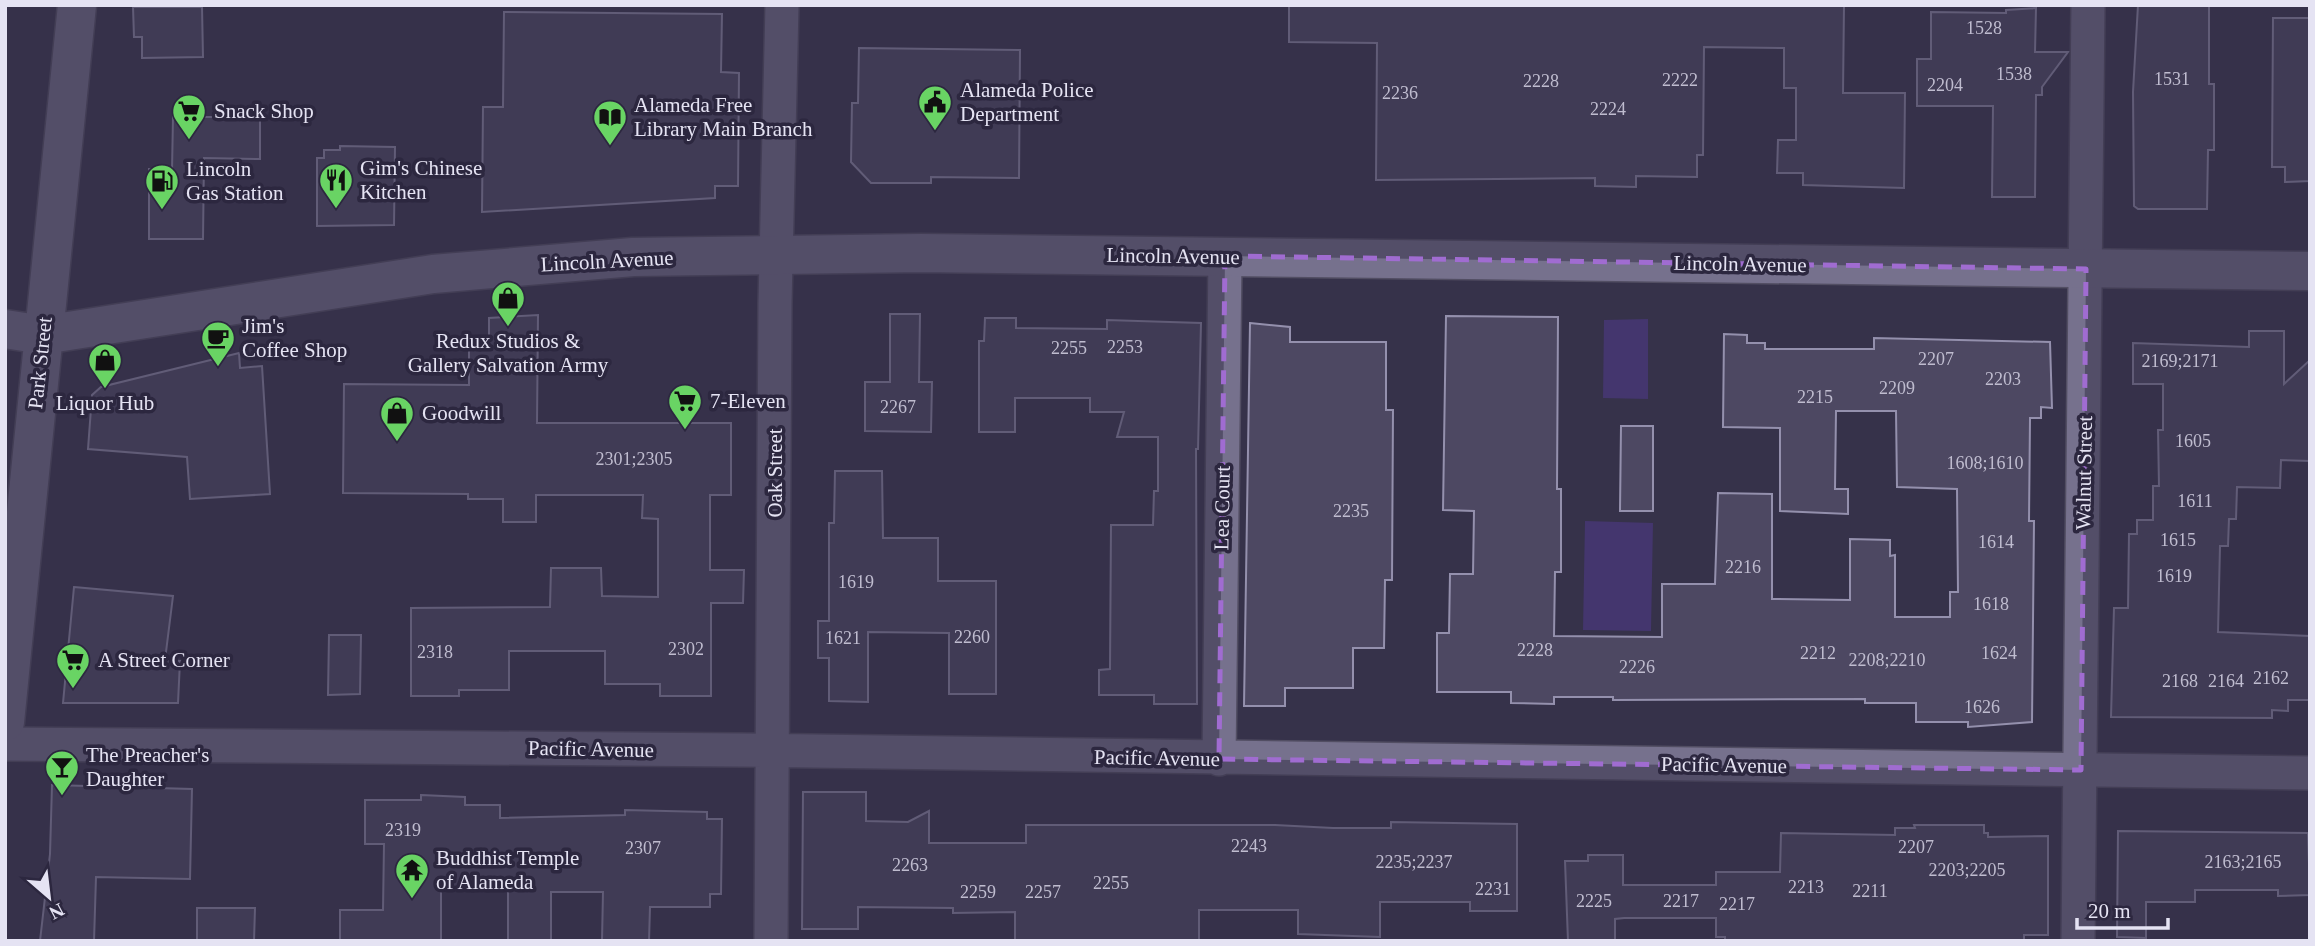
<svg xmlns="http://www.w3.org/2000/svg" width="2315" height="946" viewBox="0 0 2315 946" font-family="'Times New Roman',serif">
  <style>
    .green { fill: #44366e }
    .building { fill: #4d4862; stroke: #9490ad; stroke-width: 2 }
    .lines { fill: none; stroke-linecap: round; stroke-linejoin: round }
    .minor-casing { stroke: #524e63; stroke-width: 36 }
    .secondary-casing { stroke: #524e63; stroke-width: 41 }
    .minor { stroke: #76718d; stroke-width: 33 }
    .secondary { stroke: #76718d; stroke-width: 38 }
    .marked { fill: none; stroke: #a06cd1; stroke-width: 5; stroke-dasharray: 14 9; stroke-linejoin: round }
    .labels { text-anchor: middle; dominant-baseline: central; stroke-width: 7; stroke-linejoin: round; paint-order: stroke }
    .number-label { font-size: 18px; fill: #bfbccf }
    .poi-label { font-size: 21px; fill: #e5e3f3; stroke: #2c273f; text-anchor: start }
    .street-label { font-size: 21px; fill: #e5e3f3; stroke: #2c273f }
  </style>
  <rect width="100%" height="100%" fill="#36324a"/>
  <!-- green -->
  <path class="green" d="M 1648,319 L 1648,399 L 1603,398 L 1604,320 Z
    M 1585,521 L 1653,523 L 1651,631 L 1583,630 Z"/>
  <!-- building -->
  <path class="building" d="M 1289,5 L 1844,5 L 1843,93 L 1905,93 L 1904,188 L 1803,185 L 1803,173 L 1777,173 L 1778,140 L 1796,140 L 1796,88 L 1784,88 L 1784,48 L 1704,47 L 1703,155 L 1697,155 L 1697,177 L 1636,176 L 1636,187 L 1595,186 L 1595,178 L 1376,180 L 1377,43 L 1289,42 Z
    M 2138,5 L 2209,5 L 2209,84 L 2214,84 L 2214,150 L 2208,150 L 2207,209 L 2138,209 L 2134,206 L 2133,92 Z
    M 133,7 L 202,7 L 203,57 L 142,58 L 142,37 L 134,37 Z
    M 2036,8 L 2035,52 L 2068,52 L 2042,87 L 2042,95 L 2036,95 L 2035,197 L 1992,197 L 1993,106 L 1917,106 L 1917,59 L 1931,59 L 1931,12 L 2006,13 L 2006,10 Z
    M 504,12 L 722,14 L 721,72 L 739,73 L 738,186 L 715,186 L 715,198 L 482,212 L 483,107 L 503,107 Z
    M 2273,18 L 2310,18 L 2310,181 L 2285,182 L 2285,167 L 2272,167 Z
    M 859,48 L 1020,50 L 1019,178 L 931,177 L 931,183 L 871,183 L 851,162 L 852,103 L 858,103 Z
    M 173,117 L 260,117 L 260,159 L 204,158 L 203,239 L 149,239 L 149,169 L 172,170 Z
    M 340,146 L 395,147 L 394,225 L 317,226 L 317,158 L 324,158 L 324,150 L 340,150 Z
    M 890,314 L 920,314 L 919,382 L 932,382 L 931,432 L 865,431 L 865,382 L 890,382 Z
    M 538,315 L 537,423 L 731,423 L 731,495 L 710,495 L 710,570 L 744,570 L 743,603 L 711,603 L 711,696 L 660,696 L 660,684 L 605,684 L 605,651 L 509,651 L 509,690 L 459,690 L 459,696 L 411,696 L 411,608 L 550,607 L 551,568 L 601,568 L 602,596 L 658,597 L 658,519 L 642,518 L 643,495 L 536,495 L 536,522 L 503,522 L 503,499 L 468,499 L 468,494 L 343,493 L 344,384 L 469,385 L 469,341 L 489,341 L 489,318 Z
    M 1446,316 L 1558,317 L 1557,489 L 1561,489 L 1561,572 L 1555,572 L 1554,636 L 1662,637 L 1662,584 L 1715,584 L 1718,493 L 1772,494 L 1772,599 L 1850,600 L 1850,539 L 1890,540 L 1890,556 L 1895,555 L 1895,617 L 1950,617 L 1950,592 L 1958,592 L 1957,489 L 1897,487 L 1896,411 L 1836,411 L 1835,489 L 1848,489 L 1848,514 L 1780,511 L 1780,428 L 1723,427 L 1724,334 L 1747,335 L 1747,343 L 1765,343 L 1765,349 L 1874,349 L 1874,338 L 2050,342 L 2052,408 L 2041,407 L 2041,418 L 2030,418 L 2029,521 L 2034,521 L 2032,722 L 1968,727 L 1968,722 L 1916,722 L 1916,703 L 1865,703 L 1865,699 L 1613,700 L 1613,697 L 1554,697 L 1554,704 L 1511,703 L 1511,692 L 1437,692 L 1437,633 L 1449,633 L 1450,574 L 1473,574 L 1474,511 L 1443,510 Z
    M 985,318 L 1016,318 L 1016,328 L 1107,329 L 1107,320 L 1201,323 L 1198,449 L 1196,449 L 1197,704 L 1154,704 L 1154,695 L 1099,695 L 1099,670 L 1110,669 L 1111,525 L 1153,525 L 1154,491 L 1158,491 L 1158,437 L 1117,437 L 1124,412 L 1090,412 L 1090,398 L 1015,398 L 1015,432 L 979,432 L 979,341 L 984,341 Z
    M 1250,323 L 1290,327 L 1290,342 L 1386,342 L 1386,410 L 1393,410 L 1392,580 L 1385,580 L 1384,648 L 1353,648 L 1353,688 L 1285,688 L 1285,706 L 1244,706 Z
    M 2249,331 L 2284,331 L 2284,384 L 2310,360 L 2310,461 L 2281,460 L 2280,488 L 2237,487 L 2236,519 L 2229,519 L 2228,546 L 2220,546 L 2218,632 L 2310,636 L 2310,700 L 2288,700 L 2288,711 L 2272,710 L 2272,718 L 2111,717 L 2114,608 L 2128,608 L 2129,534 L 2137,534 L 2137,520 L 2153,520 L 2153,486 L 2159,486 L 2158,430 L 2163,430 L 2163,384 L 2133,384 L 2133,343 L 2249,347 Z
    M 239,353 L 240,368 L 262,366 L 270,494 L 190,499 L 187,457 L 88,449 L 92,395 L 101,387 Z
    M 1621,426 L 1653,426 L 1653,511 L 1620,511 Z
    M 835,471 L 882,471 L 883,538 L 938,538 L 938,581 L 996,581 L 996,694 L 949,694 L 949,633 L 868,632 L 868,702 L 829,701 L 829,658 L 818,658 L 818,621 L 829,621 L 829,523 L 834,523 Z
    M 74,587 L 173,596 L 165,660 L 180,661 L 178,703 L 63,703 Z
    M 329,635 L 361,635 L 360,694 L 328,695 Z
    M 52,785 L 192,789 L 190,879 L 96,877 L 94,941 L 40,941 L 50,854 Z
    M 803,792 L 866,792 L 866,821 L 908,822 L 929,811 L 929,843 L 1026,843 L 1026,825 L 1275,825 L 1333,828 L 1391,828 L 1391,822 L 1517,824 L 1517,911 L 1470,911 L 1470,902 L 1380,902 L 1380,937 L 1298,934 L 1298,910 L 1199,910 L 1199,941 L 1015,941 L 1015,912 L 953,913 L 953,908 L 858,907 L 858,929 L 802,929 Z
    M 421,795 L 465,797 L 465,805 L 500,805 L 500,818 L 625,815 L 625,810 L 707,812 L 707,819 L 722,819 L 721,894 L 710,894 L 710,907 L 650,907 L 649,941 L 602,941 L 603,892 L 551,892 L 551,941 L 508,941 L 508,891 L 441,891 L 441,941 L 340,941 L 340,910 L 383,910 L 384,844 L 365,844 L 365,800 L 421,800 Z
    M 1914,825 L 1984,825 L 1984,833 L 1988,833 L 1988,837 L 2048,836 L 2048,935 L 2024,935 L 2024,941 L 1725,941 L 1725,937 L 1716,937 L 1716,918 L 1624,918 L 1615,919 L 1615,941 L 1568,941 L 1565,861 L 1588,861 L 1588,855 L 1623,855 L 1623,885 L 1716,885 L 1716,872 L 1780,872 L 1781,833 L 1895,835 L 1895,828 L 1915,828 Z
    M 2118,831 L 2308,833 L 2310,895 L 2278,896 L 2278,890 L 2195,890 L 2195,902 L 2146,902 L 2146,938 L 2117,937 Z
    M 197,908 L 255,908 L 254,941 L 197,941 Z"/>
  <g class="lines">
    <!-- minor casing -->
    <g class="minor-casing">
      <path id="minor" d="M 5,744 L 739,750 L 2310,773
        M 1219,759 L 1225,256
        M 771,941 L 775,303 L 782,5
        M 2078,941 L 2088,5"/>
    </g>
    <!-- secondary casing -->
    <g class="secondary-casing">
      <path id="secondary" d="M 5,329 L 43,335 L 433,274 L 633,257 L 921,253 L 2310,271
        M 5,722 L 77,5"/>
    </g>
    <!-- minor -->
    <use href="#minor" class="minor"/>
    <!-- secondary -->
    <use href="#secondary" class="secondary"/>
  </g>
  <!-- marked area -->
  <path d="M0 0H2315V946H0ZM 1225,256 L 2086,269 L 2081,770 L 1219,759 Z" fill="#36324a" fill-opacity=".55" fill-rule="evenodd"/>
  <path class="marked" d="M 1225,256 L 2086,269 L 2081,770 L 1219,759 Z"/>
  <!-- icons -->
  <defs>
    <g id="civic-pin" transform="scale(1.75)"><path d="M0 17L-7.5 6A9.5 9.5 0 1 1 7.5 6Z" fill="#69d464" stroke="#2c273f"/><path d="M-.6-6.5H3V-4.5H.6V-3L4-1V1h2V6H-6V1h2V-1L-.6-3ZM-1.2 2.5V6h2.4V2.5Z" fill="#111"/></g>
    <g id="supermarket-pin" transform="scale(1.75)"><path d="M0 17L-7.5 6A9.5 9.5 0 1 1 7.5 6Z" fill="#69d464" stroke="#2c273f"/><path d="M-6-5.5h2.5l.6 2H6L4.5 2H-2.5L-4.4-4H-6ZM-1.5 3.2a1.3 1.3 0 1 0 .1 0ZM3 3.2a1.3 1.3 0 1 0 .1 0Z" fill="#111"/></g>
    <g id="library-pin" transform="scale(1.75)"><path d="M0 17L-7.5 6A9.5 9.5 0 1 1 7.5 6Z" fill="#69d464" stroke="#2c273f"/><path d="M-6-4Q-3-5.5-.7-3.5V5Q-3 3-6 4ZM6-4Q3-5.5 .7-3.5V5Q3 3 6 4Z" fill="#111"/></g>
    <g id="restaurant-pin" transform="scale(1.75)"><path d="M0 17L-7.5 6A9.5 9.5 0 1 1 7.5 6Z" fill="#69d464" stroke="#2c273f"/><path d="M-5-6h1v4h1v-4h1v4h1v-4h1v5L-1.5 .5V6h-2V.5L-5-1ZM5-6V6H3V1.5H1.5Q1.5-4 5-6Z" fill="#111"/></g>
    <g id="fuel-pin" transform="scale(1.75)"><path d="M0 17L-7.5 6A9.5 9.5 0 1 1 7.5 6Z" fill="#69d464" stroke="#2c273f"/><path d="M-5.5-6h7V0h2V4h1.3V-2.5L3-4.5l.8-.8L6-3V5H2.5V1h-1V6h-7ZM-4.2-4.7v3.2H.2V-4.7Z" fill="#111"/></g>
    <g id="shop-pin" transform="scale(1.75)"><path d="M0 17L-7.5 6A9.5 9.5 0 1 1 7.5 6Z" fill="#69d464" stroke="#2c273f"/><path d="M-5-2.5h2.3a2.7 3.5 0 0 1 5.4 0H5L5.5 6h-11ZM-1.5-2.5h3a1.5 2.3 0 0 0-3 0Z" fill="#111"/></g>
    <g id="cafe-pin" transform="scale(1.75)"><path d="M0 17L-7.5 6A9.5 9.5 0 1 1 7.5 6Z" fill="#69d464" stroke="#2c273f"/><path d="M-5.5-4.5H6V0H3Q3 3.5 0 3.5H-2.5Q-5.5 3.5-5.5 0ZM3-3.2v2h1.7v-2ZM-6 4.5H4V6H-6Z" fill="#111"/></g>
    <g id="bar-pin" transform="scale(1.75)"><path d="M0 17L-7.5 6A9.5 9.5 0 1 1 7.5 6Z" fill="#69d464" stroke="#2c273f"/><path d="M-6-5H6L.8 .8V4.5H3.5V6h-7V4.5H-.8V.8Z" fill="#111"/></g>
    <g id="temple-pin" transform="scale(1.75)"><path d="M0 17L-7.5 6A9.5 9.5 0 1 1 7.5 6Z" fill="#69d464" stroke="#2c273f"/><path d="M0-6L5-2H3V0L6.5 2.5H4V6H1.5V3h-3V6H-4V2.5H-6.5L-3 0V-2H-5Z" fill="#111"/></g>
  </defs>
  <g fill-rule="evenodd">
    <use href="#civic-pin" x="935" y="102"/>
    <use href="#supermarket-pin" x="189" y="111"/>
    <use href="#library-pin" x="610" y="117"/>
    <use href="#restaurant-pin" x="336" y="180"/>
    <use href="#fuel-pin" x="162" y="181"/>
    <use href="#shop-pin" x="508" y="298"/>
    <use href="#cafe-pin" x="218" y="338"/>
    <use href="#shop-pin" x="105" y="360"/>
    <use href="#supermarket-pin" x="685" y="401"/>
    <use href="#shop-pin" x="397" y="413"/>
    <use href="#supermarket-pin" x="73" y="660"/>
    <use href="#bar-pin" x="62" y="767"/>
    <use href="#temple-pin" x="412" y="870"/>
  </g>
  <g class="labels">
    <!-- number labels -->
    <g class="number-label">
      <text x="1984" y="28">1528</text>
      <text x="2014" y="74">1538</text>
      <text x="2172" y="79">1531</text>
      <text x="1680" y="80">2222</text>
      <text x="1541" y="81">2228</text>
      <text x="1945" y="85">2204</text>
      <text x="1400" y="93">2236</text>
      <text x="1608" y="109">2224</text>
      <text x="1125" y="347">2253</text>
      <text x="1069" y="348">2255</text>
      <text x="1936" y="359">2207</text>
      <text x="2180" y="361">2169;2171</text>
      <text x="2003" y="379">2203</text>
      <text x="1897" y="388">2209</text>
      <text x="1815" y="397">2215</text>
      <text x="898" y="407">2267</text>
      <text x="2193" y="441">1605</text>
      <text x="634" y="459">2301;2305</text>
      <text x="1985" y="463">1608;1610</text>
      <text x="2195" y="501">1611</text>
      <text x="1351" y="511">2235</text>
      <text x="2178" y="540">1615</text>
      <text x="1996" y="542">1614</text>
      <text x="1743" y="567">2216</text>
      <text x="2174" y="576">1619</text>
      <text x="856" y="582">1619</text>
      <text x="1991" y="604">1618</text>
      <text x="972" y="637">2260</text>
      <text x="843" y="638">1621</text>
      <text x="686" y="649">2302</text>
      <text x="1535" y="650">2228</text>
      <text x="435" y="652">2318</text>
      <text x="1818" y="653">2212</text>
      <text x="1999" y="653">1624</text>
      <text x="1887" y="660">2208;2210</text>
      <text x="1637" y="667">2226</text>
      <text x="2271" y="678">2162</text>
      <text x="2180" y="681">2168</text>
      <text x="2226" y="681">2164</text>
      <text x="1982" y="707">1626</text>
      <text x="403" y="830">2319</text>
      <text x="1249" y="846">2243</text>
      <text x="1916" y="847">2207</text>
      <text x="643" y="848">2307</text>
      <text x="1414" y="862">2235;2237</text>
      <text x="2243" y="862">2163;2165</text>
      <text x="910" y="865">2263</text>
      <text x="1967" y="870">2203;2205</text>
      <text x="1111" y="883">2255</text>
      <text x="1806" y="887">2213</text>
      <text x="1493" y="889">2231</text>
      <text x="1870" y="891">2211</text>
      <text x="978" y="892">2259</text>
      <text x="1043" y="892">2257</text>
      <text x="1594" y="901">2225</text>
      <text x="1681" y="901">2217</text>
      <text x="1737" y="904">2217</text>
    </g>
    <!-- poi labels -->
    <g class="poi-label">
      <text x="960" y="90">Alameda Police<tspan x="960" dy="24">Department</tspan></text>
      <text x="634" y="105">Alameda Free<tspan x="634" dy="24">Library Main Branch</tspan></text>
      <text x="214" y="111">Snack Shop</text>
      <text x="360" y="168">Gim's Chinese<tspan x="360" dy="24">Kitchen</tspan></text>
      <text x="186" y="169">Lincoln<tspan x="186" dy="24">Gas Station</tspan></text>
      <text x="242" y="326">Jim's<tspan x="242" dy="24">Coffee Shop</tspan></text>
      <text x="508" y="341" text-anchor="middle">Redux Studios &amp;<tspan x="508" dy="24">Gallery Salvation Army</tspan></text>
      <text x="710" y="401">7-Eleven</text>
      <text x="105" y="403" text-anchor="middle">Liquor Hub</text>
      <text x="422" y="413">Goodwill</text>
      <text x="98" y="660">A Street Corner</text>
      <text x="86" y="755">The Preacher's<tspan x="86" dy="24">Daughter</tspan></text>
      <text x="436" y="858">Buddhist Temple<tspan x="436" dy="24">of Alameda</tspan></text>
    </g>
    <!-- street labels -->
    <g class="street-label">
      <text transform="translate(1173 256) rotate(1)">Lincoln Avenue</text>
      <text transform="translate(607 261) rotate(-3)">Lincoln Avenue</text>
      <text transform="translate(1740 264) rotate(1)">Lincoln Avenue</text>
      <text transform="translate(40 363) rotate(-84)">Park Street</text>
      <text transform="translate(775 473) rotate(-90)">Oak Street</text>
      <text transform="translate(2084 473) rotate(-89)">Walnut Street</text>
      <text transform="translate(1222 508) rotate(-89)">Lea Court</text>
      <text transform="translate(591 749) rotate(1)">Pacific Avenue</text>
      <text transform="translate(1157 758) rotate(1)">Pacific Avenue</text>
      <text transform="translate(1724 765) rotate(1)">Pacific Avenue</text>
    </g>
  </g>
  <!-- border -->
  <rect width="2315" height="946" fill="none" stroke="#e5e3f3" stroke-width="14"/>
  <!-- north arrow -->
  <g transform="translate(49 897) rotate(152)" stroke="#2c273f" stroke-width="5" paint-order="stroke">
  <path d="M0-5L12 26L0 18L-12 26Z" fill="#e5e3f3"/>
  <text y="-10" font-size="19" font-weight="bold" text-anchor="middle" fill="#e5e3f3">N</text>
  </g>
  <!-- scale -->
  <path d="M2077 918v10h91v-10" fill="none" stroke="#e5e3f3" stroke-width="3.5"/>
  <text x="2088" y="918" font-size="21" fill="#e5e3f3" stroke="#2c273f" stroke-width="5" paint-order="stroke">20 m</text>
</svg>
